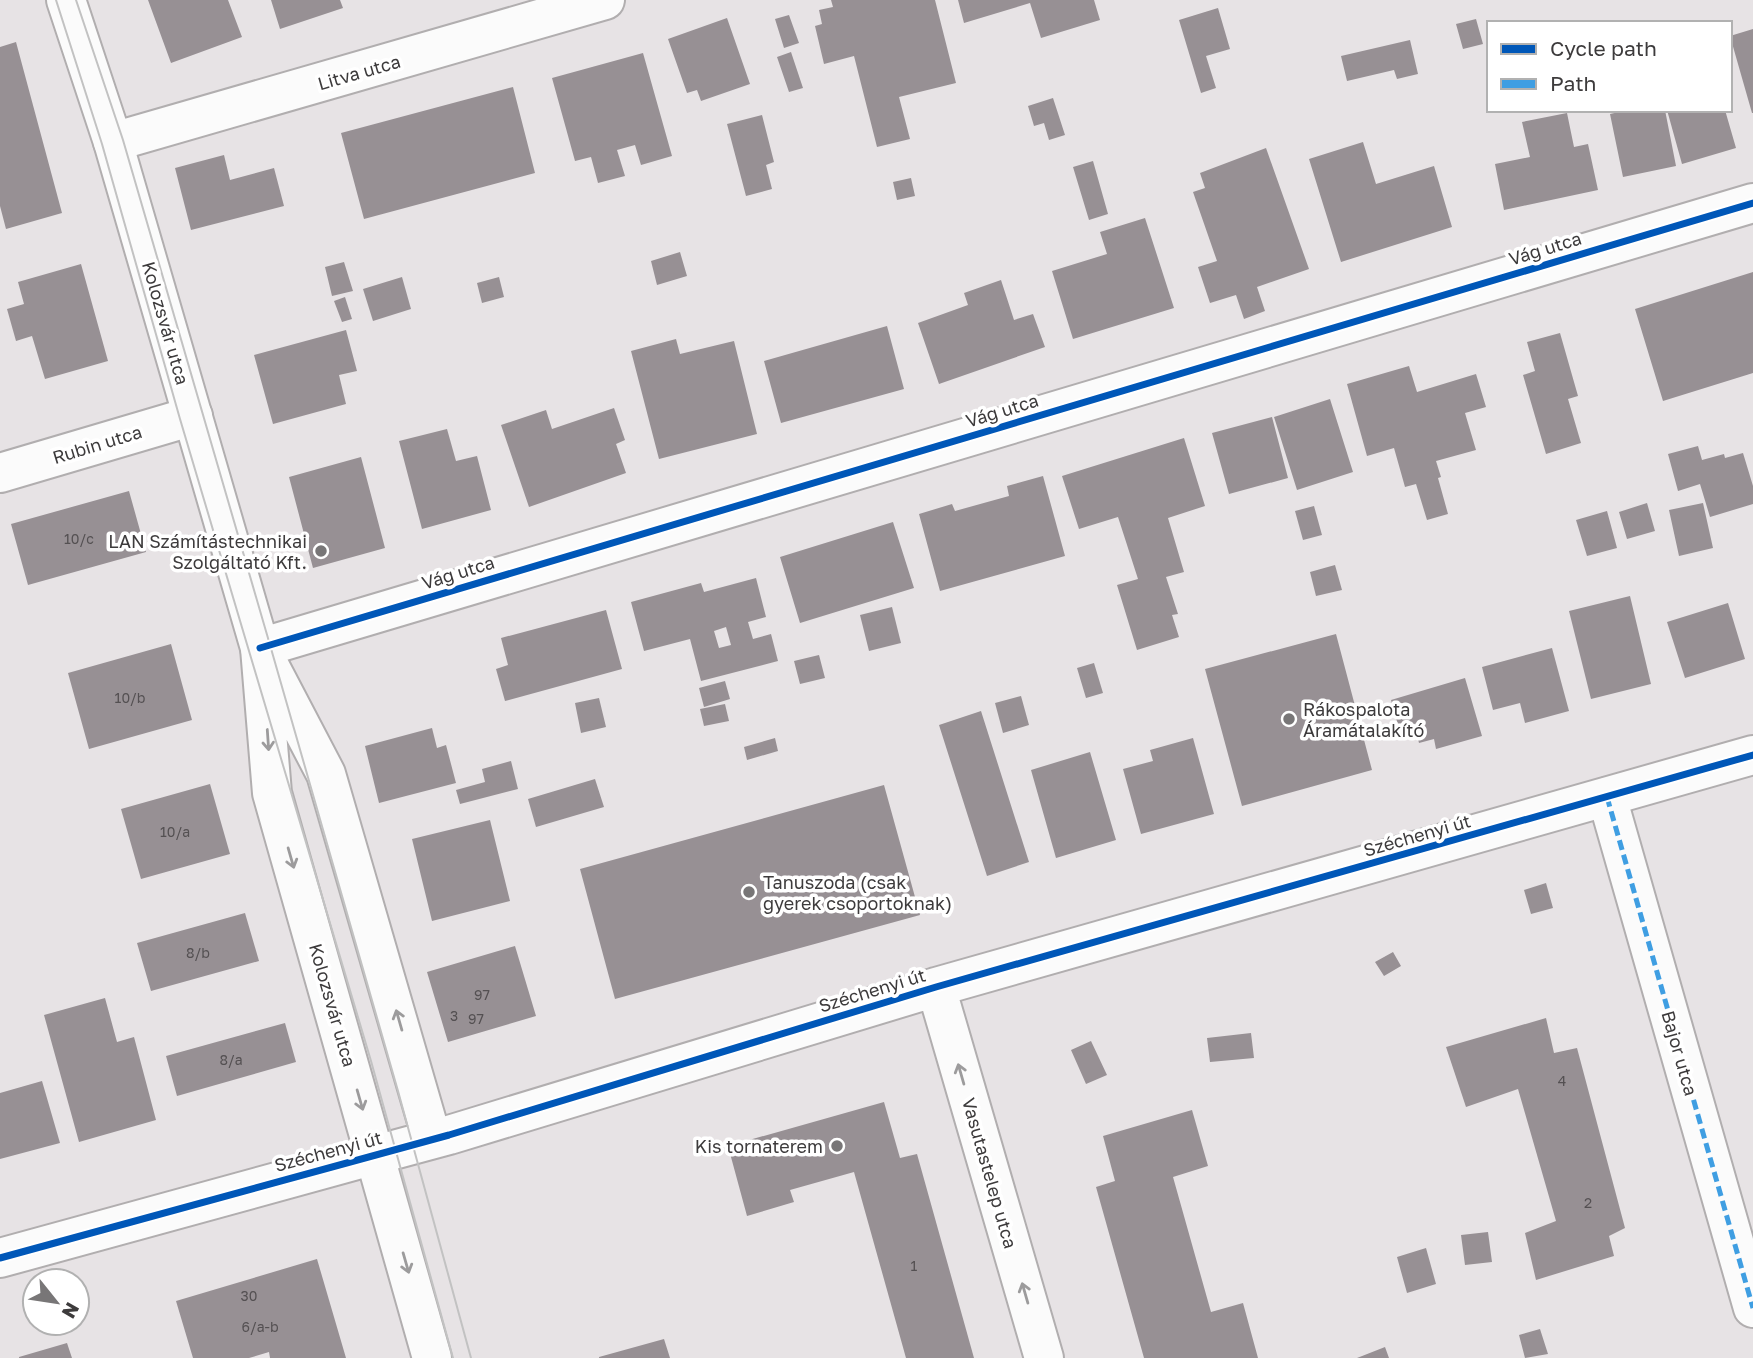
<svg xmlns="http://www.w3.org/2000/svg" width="1753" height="1358" viewBox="0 0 1753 1358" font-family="'Golos Text',sans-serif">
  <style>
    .building { fill: #979094; fill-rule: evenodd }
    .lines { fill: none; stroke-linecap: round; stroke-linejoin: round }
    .street-casing { stroke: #b1aeaf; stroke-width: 42 }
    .secondary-casing { stroke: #b1aeaf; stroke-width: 42 }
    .street { stroke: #fbfbfb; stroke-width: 38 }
    .secondary { stroke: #fbfbfb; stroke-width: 38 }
    .tram { stroke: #c2c2c2; stroke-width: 2 }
    .quiet { stroke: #3f9ee2; stroke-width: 5; stroke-dasharray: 10 5; stroke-linecap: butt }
    .cycleway-casing { stroke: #fff; stroke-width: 11 }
    .cycleway { stroke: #0057b8; stroke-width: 7 }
    .oneway { stroke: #9c9b9c }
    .poi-dot { fill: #787677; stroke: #fff; stroke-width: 2.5 }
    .labels { text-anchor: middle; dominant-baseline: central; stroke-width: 7; stroke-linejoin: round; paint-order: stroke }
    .number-label { font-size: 14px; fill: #545052 }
    .street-label { font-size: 18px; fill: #3d3b3c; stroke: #fff }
    .poi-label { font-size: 18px; fill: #3d3b3c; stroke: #fff; text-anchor: end }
  </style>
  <rect width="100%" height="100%" fill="#e7e3e5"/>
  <!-- building -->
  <path class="building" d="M 148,0 L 228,0 L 242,37 L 171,63 Z
    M 271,0 L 340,0 L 343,8 L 280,29 Z
    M 831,0 L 935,0 L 956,83 L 899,97 L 910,139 L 877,147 L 854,56 L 824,64 L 815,26 L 822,24 L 819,10 L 833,7 Z
    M 958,0 L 1094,0 L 1100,20 L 1041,38 L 1030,3 L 964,23 Z
    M 1218,8 L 1230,49 L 1206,56 L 1216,88 L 1201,93 L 1179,20 Z
    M 789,15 L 799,43 L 784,48 L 775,19 Z
    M 727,18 L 750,84 L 701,101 L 697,90 L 687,93 L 668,39 Z
    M 1476,19 L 1483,44 L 1463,49 L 1456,24 Z
    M 1753,29 L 1753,113 L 1752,113 L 1730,36 Z
    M 1410,40 L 1418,74 L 1397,79 L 1394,70 L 1347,81 L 1341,56 Z
    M 16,42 L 62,213 L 6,229 L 0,206 L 0,47 Z
    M 791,52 L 803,88 L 789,92 L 777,57 Z
    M 643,53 L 672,156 L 641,165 L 635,145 L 617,150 L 625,176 L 598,183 L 591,157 L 575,161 L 552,78 Z
    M 513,87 L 535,173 L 364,219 L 341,133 Z
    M 1053,98 L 1065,135 L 1049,140 L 1044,123 L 1034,126 L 1028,106 Z
    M 1628,110 L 1665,110 L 1676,166 L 1623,177 L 1610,114 Z
    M 1667,110 L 1725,110 L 1736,148 L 1682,164 Z
    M 1567,113 L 1574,147 L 1588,144 L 1598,190 L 1504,210 L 1495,164 L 1530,157 L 1522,122 Z
    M 762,115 L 774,162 L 766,165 L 772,189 L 746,196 L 727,124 Z
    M 1363,142 L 1376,184 L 1434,166 L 1452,227 L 1341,262 L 1309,159 Z
    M 1266,148 L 1309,269 L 1257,287 L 1265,311 L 1244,319 L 1236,295 L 1210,303 L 1198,267 L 1217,261 L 1193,192 L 1205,188 L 1200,173 Z
    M 224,155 L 230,180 L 274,168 L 284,206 L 191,230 L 175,168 Z
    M 1093,161 L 1108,214 L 1089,220 L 1073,167 Z
    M 911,178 L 915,196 L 897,200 L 893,182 Z
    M 1145,218 L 1174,308 L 1073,339 L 1052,271 L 1107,254 L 1100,232 Z
    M 680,252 L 687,276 L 657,285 L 651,261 Z
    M 344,262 L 353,291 L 332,296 L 325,267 Z
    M 81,264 L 108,361 L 45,379 L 32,336 L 16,341 L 7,309 L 24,304 L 18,282 Z
    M 1753,272 L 1753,373 L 1663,401 L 1635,309 Z
    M 402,277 L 411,309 L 373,321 L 363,289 Z
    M 499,277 L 504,297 L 482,303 L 477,283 Z
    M 1001,280 L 1014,320 L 1033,314 L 1045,347 L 939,384 L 918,323 L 968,305 L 964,293 Z
    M 345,297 L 352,319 L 342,322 L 334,301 Z
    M 887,326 L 904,389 L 781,423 L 764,361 Z
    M 346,330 L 357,371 L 339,375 L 346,404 L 273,424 L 254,355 Z
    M 1560,333 L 1578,396 L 1568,399 L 1581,443 L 1546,454 L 1523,375 L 1535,371 L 1527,342 Z
    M 676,339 L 680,354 L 734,341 L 757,434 L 659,459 L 631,351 Z
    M 1409,366 L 1417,392 L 1476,374 L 1486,407 L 1465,413 L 1476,450 L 1436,461 L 1441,477 L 1438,478 L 1448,514 L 1427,520 L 1416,484 L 1405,487 L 1394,448 L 1367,456 L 1347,384 Z
    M 1330,399 L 1353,472 L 1297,490 L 1274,417 Z
    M 614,408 L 625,440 L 616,444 L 626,473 L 529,507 L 501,425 L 546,410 L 552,429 Z
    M 1272,417 L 1288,478 L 1229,494 L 1212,433 Z
    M 447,429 L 456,461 L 477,456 L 491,510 L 422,529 L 399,441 Z
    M 1184,438 L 1205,506 L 1168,518 L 1184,572 L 1166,577 L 1178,614 L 1172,615 L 1179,637 L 1137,650 L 1117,585 L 1138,579 L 1118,517 L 1079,529 L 1062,476 Z
    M 1698,446 L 1702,460 L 1724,454 L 1725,458 L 1743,453 L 1753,486 L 1753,504 L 1710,517 L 1700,484 L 1678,491 L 1668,454 Z
    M 361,457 L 385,548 L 313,568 L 289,477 Z
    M 1043,476 L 1065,556 L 940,591 L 919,514 L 952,504 L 955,511 L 1009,496 L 1007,486 Z
    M 129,491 L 146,552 L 28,585 L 11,524 Z
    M 1647,503 L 1655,531 L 1627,539 L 1619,512 Z
    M 1703,503 L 1713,548 L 1679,556 L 1669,510 Z
    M 1314,506 L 1322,535 L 1303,540 L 1295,511 Z
    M 1607,511 L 1617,548 L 1587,556 L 1576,520 Z
    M 893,522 L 914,588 L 800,623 L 780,557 Z
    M 1335,565 L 1342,590 L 1316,596 L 1310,572 Z
    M 756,578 L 766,617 L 748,622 L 753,639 L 771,634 L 778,661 L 701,681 L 690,639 L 644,651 L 631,602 L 701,583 L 704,592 ZM 726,627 L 731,645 L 719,648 L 714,631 Z
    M 1630,596 L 1651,684 L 1591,699 L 1569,611 Z
    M 1728,603 L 1745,659 L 1685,678 L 1667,622 Z
    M 892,607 L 901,643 L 869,651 L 860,615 Z
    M 606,610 L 622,669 L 505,701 L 496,669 L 508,665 L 501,638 Z
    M 1336,634 L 1372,770 L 1242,806 L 1205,669 Z
    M 171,644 L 192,720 L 89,749 L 68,673 Z
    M 1552,648 L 1569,711 L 1525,723 L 1520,703 L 1493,710 L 1482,667 Z
    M 819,655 L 825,678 L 800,684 L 794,661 Z
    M 1094,663 L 1103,693 L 1086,698 L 1077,668 Z
    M 1465,678 L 1482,736 L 1436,749 L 1434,739 L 1419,743 L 1417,735 L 1402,739 L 1391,700 Z
    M 725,681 L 730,699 L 704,707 L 699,688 Z
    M 1021,696 L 1029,725 L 1003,733 L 995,703 Z
    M 599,698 L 606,727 L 581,733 L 575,703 Z
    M 725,704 L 729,721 L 704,726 L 700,709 Z
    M 981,711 L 1029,862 L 987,876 L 939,725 Z
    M 432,728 L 437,748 L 446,745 L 456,783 L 379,803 L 365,746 Z
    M 775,738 L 778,751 L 747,760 L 744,747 Z
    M 1193,738 L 1214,814 L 1141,834 L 1123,769 L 1153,761 L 1150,750 Z
    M 1090,752 L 1116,840 L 1056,858 L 1031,770 Z
    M 511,761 L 518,789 L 460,804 L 456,790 L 485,782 L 482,769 Z
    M 595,779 L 604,807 L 536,827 L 528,799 Z
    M 210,784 L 230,854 L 141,879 L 121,809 Z
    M 884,785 L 920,915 L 615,999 L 580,869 Z
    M 490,820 L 510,901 L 432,921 L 412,839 Z
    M 1546,883 L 1553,908 L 1531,914 L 1524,890 Z
    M 245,913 L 259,961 L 151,991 L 137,943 Z
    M 515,946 L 536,1016 L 448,1042 L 427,972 Z
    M 1393,952 L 1401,966 L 1384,976 L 1375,962 Z
    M 105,998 L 117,1042 L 134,1037 L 156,1120 L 79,1142 L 44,1015 Z
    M 1546,1018 L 1554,1053 L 1577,1048 L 1625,1228 L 1609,1236 L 1614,1256 L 1536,1280 L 1525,1233 L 1556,1221 L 1518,1089 L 1466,1107 L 1446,1047 Z
    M 285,1023 L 296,1062 L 177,1096 L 166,1056 Z
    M 1251,1033 L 1254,1058 L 1210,1062 L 1207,1038 Z
    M 1091,1041 L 1107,1075 L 1086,1084 L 1071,1050 Z
    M 42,1081 L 60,1143 L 0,1159 L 0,1093 Z
    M 884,1102 L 900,1158 L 917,1154 L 974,1358 L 906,1358 L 854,1172 L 790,1190 L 794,1202 L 747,1216 L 728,1146 Z
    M 1192,1110 L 1208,1166 L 1173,1177 L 1211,1312 L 1243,1303 L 1258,1358 L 1144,1358 L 1096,1187 L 1115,1181 L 1103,1136 Z
    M 1488,1232 L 1492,1262 L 1465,1265 L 1461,1235 Z
    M 1426,1248 L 1436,1284 L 1407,1293 L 1397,1257 Z
    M 317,1259 L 346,1358 L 270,1358 L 269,1352 L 249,1358 L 193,1358 L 176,1301 Z
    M 1540,1329 L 1548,1354 L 1525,1358 L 1519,1335 Z
    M 664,1339 L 670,1358 L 599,1358 L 599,1357 Z
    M 67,1343 L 72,1358 L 19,1358 L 19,1357 Z
    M 1385,1347 L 1389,1358 L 1357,1358 Z"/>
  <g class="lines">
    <!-- street casing -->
    <g class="street-casing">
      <path id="street" d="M 113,142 L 605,0
        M 0,473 L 193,416
        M 260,648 L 1753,203
        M 1607,797 L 1753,1308
        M 0,1258 L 375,1155"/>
    </g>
    <!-- secondary casing -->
    <g class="secondary-casing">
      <path id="secondary" d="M 66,0 L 113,142 L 260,648 L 272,793 L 432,1358
        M 269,665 L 326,774 L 432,1139
        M 936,987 L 1044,1358
        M 375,1155 L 449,1135 L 936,987 L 1753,755"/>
    </g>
    <!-- street -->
    <use href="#street" class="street"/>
    <!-- secondary -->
    <use href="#secondary" class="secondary"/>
    <!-- tram -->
    <path class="tram" d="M 56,0 L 102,144 L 180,419 L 371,1061 L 453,1358
      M 76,0 L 123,140 L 270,645 L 398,1091 L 471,1358"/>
    <!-- quiet -->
    <path class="quiet" d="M 1607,797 L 1753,1308"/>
    <!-- cycleway casing -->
    <g class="cycleway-casing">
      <path id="cycleway" d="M 260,648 L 1753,203
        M 0,1258 L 449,1135 L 936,987 L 1753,755"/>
    </g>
    <!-- cycleway -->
    <use href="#cycleway" class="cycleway"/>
  </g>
  <!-- one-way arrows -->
  <defs><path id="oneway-shaft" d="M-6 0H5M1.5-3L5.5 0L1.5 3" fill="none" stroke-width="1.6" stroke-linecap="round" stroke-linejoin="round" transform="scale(1.75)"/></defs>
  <g class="oneway">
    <use href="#oneway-shaft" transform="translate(268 740) rotate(86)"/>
    <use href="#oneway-shaft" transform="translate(291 858) rotate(74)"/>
    <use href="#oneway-shaft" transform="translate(399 1020) rotate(-106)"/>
    <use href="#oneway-shaft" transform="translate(961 1074) rotate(-106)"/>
    <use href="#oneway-shaft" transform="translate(360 1100) rotate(74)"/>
    <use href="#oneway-shaft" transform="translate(406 1263) rotate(74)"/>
    <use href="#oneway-shaft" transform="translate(1025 1293) rotate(-106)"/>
  </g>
  <!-- markers -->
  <g class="poi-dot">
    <circle cx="321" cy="551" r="7"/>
    <circle cx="1289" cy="719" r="7"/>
    <circle cx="749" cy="892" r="7"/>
    <circle cx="837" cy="1146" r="7"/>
  </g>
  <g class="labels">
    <!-- number labels -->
    <g class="number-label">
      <text x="79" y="538">10/c</text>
      <text x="130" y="697">10/b</text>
      <text x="175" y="831">10/a</text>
      <text x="198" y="952">8/b</text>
      <text x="482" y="994">97</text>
      <text x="454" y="1015">3</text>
      <text x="476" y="1018">97</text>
      <text x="231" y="1059">8/a</text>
      <text x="1562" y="1080">4</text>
      <text x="1588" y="1202">2</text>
      <text x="914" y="1265">1</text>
      <text x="249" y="1295">30</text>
      <text x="260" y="1326">6/a-b</text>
    </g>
    <!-- street labels -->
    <g class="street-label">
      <text transform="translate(359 72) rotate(-16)">Litva utca</text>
      <text transform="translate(1545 248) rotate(-17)">Vág utca</text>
      <text transform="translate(166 323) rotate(74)">Kolozsvár utca</text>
      <text transform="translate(1002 410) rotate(-17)">Vág utca</text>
      <text transform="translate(97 444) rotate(-17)">Rubin utca</text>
      <text transform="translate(458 572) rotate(-17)">Vág utca</text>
      <text transform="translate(1417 835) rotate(-16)">Széchenyi út</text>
      <text transform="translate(872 990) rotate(-17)">Széchenyi út</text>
      <text transform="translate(333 1005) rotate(74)">Kolozsvár utca</text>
      <text transform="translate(1680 1053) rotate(74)">Bajor utca</text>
      <text transform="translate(328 1151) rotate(-15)">Széchenyi út</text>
      <text transform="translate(990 1173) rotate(74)">Vasutastelep utca</text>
    </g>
    <!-- poi labels -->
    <g class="poi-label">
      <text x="307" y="541">LAN Számítástechnikai<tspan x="307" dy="21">Szolgáltató Kft.</tspan></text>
      <text x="1303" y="709" text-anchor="start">Rákospalota<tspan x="1303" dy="21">Áramátalakító</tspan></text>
      <text x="763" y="882" text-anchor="start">Tanuszoda (csak<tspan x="763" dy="21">gyerek csoportoknak)</tspan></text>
      <text x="823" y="1146">Kis tornaterem</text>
    </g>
  </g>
  <!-- legend -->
  <rect x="1487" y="21" width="245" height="91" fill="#ffffff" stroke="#b1b1b1" stroke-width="2"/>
  <rect x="1501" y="44" width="35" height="10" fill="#0057b8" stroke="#b1b1b1" stroke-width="2"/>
  <text x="1550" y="56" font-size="21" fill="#3d3b3c">Cycle path</text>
  <rect x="1501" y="79" width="35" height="10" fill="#3f9ee2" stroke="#b1b1b1" stroke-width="2"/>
  <text x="1550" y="91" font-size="21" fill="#3d3b3c">Path</text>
  <!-- north arrow -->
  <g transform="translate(56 1302) rotate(120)"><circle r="33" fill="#ffffff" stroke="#b1b1b1" stroke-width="2"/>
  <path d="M0-5L12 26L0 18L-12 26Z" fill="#787677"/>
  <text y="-10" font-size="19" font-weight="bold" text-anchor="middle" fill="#3d3b3c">N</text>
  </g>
</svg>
